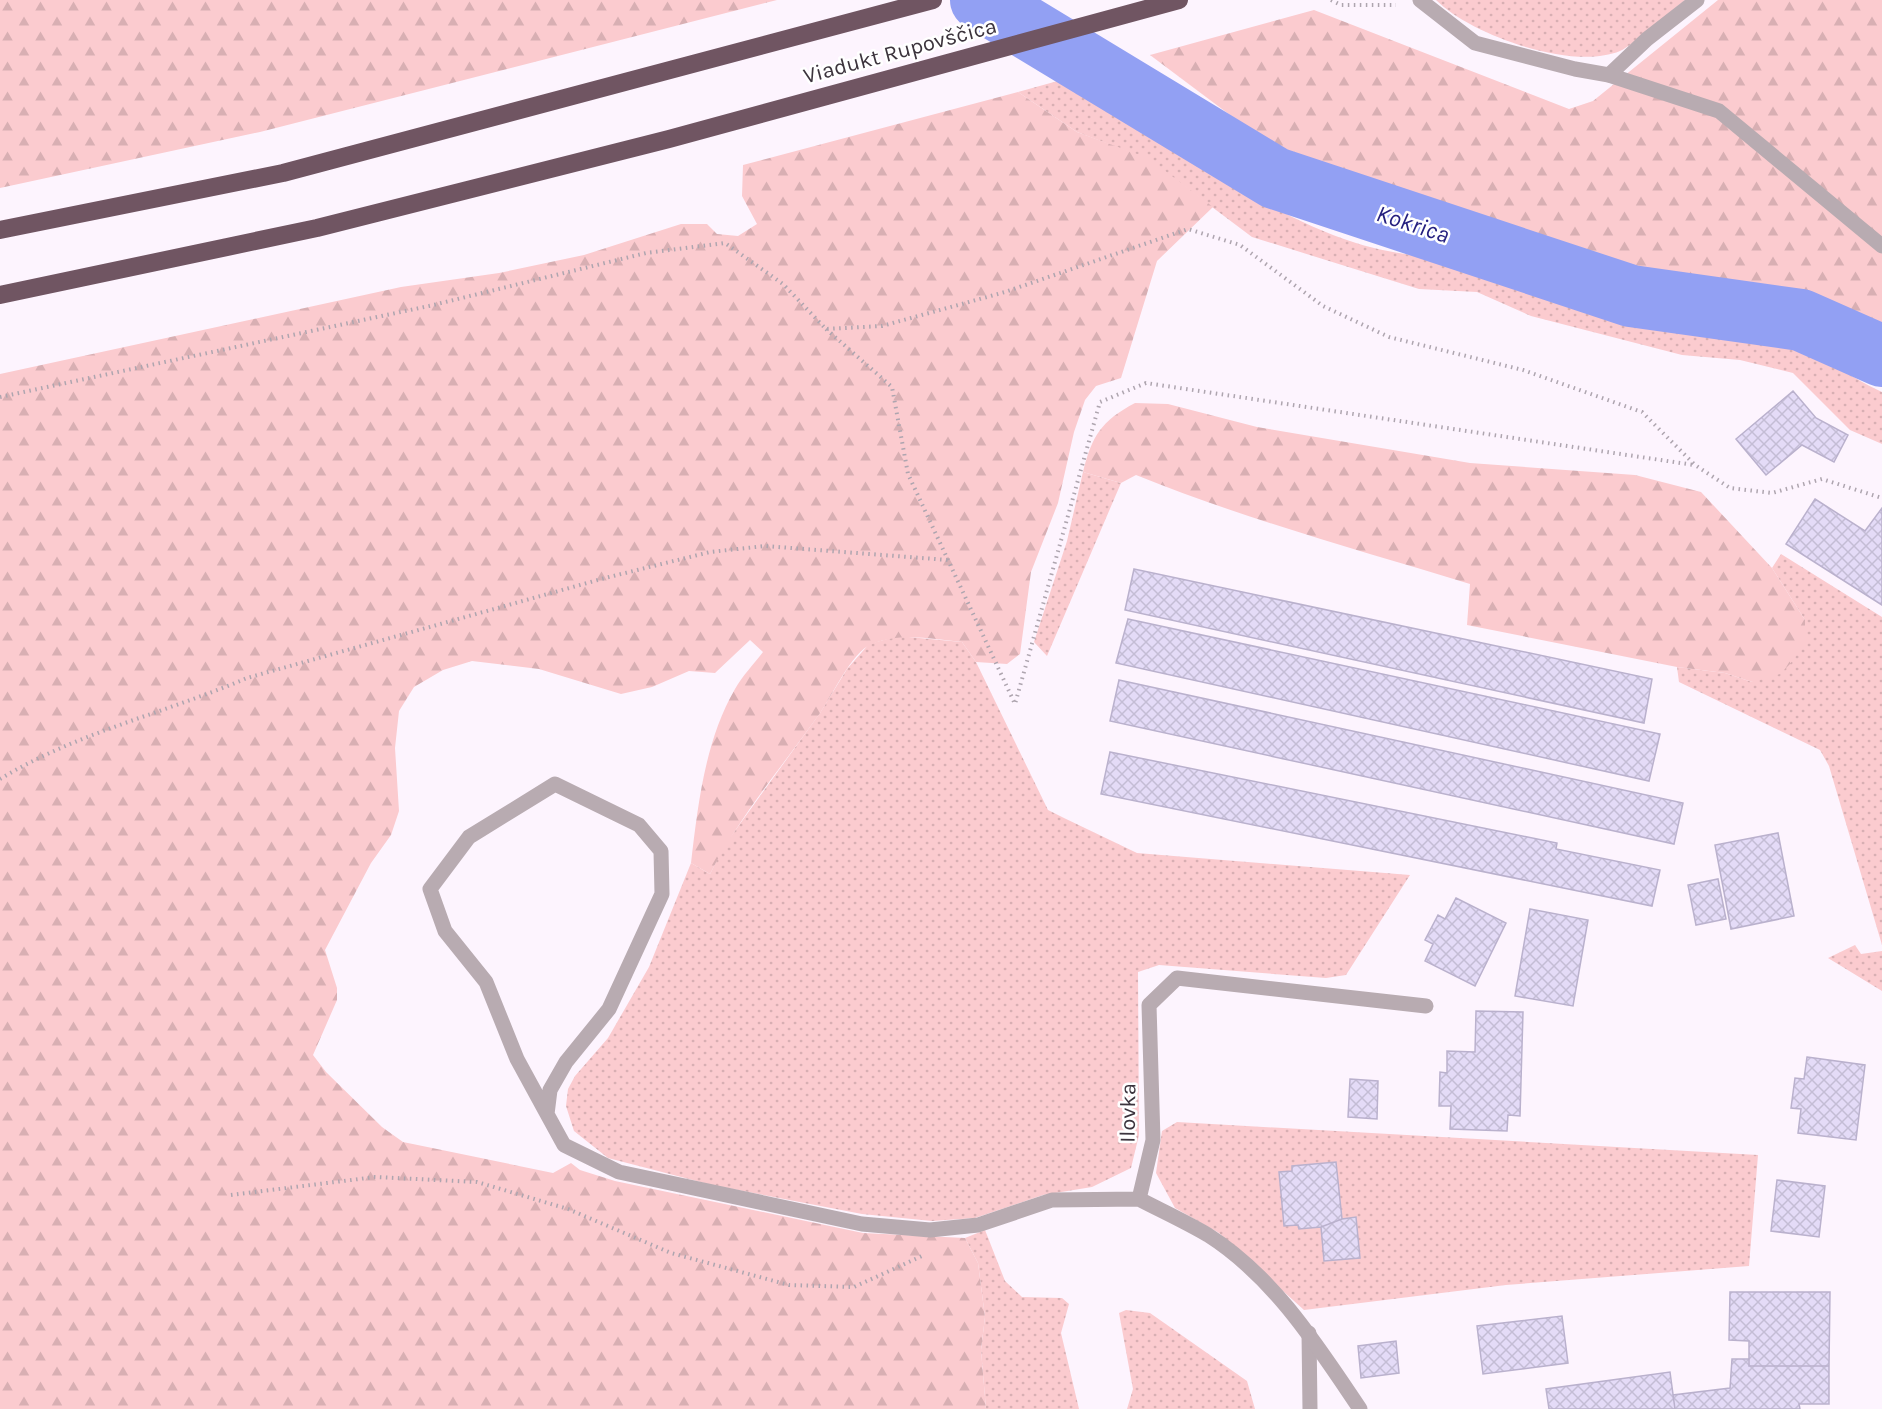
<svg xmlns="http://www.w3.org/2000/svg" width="1882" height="1409" viewBox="0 0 1882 1409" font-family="Karla,sans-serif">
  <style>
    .grass { fill: url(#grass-dots) }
    .forest { fill: url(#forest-firs) }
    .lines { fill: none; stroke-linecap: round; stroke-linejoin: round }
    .river { stroke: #92a0f3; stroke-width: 62 }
    .building { fill: url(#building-cross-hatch); stroke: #bab1cd; stroke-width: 1.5 }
    .path { stroke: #aea5af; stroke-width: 4; stroke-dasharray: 1.5 4.5; stroke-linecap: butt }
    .service { stroke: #b8abb1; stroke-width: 15 }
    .minor { stroke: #b8abb1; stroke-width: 15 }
    .motorway { stroke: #705562; stroke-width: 18 }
    .labels { text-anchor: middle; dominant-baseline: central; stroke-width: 5; stroke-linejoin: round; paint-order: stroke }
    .street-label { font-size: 22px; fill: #3c343d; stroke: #fff }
    .water-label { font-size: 24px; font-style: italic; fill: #25207f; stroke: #fff }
  </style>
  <defs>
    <pattern id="grass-dots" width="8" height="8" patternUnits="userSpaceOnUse" patternTransform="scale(1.5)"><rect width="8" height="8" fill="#fbcbcf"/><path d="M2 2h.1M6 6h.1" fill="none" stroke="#d8afb3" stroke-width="1.8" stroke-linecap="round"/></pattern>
    <pattern id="forest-firs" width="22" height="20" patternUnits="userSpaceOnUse" patternTransform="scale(1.5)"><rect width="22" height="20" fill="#fbcbcf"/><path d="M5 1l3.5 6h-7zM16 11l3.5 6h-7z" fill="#d8afb3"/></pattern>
    <pattern id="building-cross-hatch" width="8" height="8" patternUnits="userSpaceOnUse" patternTransform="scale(1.5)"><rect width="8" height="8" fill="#e4dbf7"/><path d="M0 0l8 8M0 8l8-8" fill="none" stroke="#c4bdd5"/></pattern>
  </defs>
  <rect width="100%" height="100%" fill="#fdf4fe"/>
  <!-- grass -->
  <path class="grass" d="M 1436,0 L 1685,0 C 1670,12 1635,44 1620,51 C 1572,71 1471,35 1436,0 Z
    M 1072,77 C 1166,133 1250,209 1356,243 C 1396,256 1433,256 1472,264 C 1528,277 1574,304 1631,315 C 1678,324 1729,320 1774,336 C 1813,348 1845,375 1882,392 L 1882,444 L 1850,430 L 1793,373 L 1740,360 L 1682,355 L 1531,316 L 1477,292 L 1419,289 L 1252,237 L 1148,159 L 1077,132 L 1018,92 Z
    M 1083,472 L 1121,483 L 1047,656 L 1034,642 L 1067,541 Z
    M 1781,554 L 1882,617 L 1882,945 L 1829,766 L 1820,750 L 1679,682 L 1677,667 L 1725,673 L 1752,682 L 1805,620 L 1772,568 Z
    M 898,636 L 962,642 L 976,662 L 1048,810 L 1064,818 L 1137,853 L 1410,875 L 1346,975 L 1326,978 L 1159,965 L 1138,972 L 1139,1135 L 1131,1168 L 1092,1187 L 1043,1195 L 975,1218 L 932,1221 L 862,1214 L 712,1185 L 608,1158 L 574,1131 L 566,1106 L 568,1089 L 575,1076 L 608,1038 L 649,967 L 691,863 L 710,874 L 724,846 L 820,713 L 847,669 L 869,644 Z
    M 1855,945 L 1861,954 L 1882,951 L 1882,991 L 1828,958 Z
    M 1177,1122 L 1758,1155 L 1749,1266 L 1506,1285 L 1304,1310 L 1219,1233 L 1175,1208 L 1156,1173 L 1162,1131 Z
    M 985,1230 L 1005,1281 L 1022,1297 L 1062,1298 L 1069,1304 L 1061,1333 L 1079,1409 L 986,1409 L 981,1350 L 985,1317 L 978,1263 L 965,1238 Z
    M 1126,1310 L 1150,1313 L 1247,1381 L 1255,1409 L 1127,1409 L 1133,1389 L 1119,1313 Z"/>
  <!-- forest -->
  <path class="forest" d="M 0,0 L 777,0 L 260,132 L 0,188 Z
    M 1718,0 L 1882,0 L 1882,334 L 1852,318 L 1781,296 L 1653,278 L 1617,267 L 1562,244 L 1357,183 L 1282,154 L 1150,55 L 1314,10 L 1569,109 L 1593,101 Z
    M 1018,92 L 1077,132 L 1148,158 L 1213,207 L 1157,261 L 1121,378 L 1096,386 L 1085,400 L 1074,432 L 1058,503 L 1031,572 L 1020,654 L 1007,664 L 976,662 L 962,642 C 932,639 901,632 872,644 C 851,652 832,697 818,716 C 781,768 739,817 710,874 L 691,863 C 698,804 705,741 735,689 C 742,676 754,664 763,652 L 750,640 L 715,673 L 689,671 L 652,687 L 621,694 L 539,669 L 472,661 L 443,670 L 414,687 L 399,711 L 395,748 L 399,811 L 391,835 L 371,863 L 325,950 L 337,988 L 337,1000 L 313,1055 L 326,1072 L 382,1127 L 403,1142 L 553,1173 L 571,1163 L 580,1170 L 615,1181 L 863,1233 L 965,1238 L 978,1263 L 985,1317 L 981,1350 L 986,1409 L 0,1409 L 0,374 L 401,287 L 499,273 L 584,255 L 681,224 L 707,224 L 717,234 L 738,236 L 757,224 L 742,196 L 743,165 Z
    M 1135,403 L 1168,404 L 1257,427 L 1470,463 L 1635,475 L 1701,492 L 1772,568 L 1805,620 L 1805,643 L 1790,664 L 1780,674 L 1752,682 L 1725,673 L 1677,667 L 1467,625 L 1470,584 C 1358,550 1245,519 1136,475 L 1121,483 L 1083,472 C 1092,436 1101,421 1135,403 Z"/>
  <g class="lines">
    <!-- river -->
    <path class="river" d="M 981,0 L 1275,178 L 1631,296 L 1801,320 L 1882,356"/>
  </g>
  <!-- building -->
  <path class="building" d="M 1793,391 L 1816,418 L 1848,435 L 1834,462 L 1802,445 L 1766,475 L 1736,439 Z
    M 1815,499 L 1865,531 L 1882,508 L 1882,605 L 1786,544 Z
    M 1134,569 L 1652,679 L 1644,723 L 1125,610 Z
    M 1128,619 L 1660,734 L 1649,781 L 1116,663 Z
    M 1119,680 L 1683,803 L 1674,844 L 1110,721 Z
    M 1110,752 L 1557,843 L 1556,849 L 1660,870 L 1652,906 L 1101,794 Z
    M 1778,833 L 1794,916 L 1731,929 L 1715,845 Z
    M 1718,879 L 1726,919 L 1696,925 L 1688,885 Z
    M 1456,898 L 1506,923 L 1475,986 L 1425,961 L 1433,944 L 1425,940 L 1438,915 L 1445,919 Z
    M 1530,909 L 1588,920 L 1573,1006 L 1515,996 Z
    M 1476,1011 L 1523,1012 L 1520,1116 L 1508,1115 L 1507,1131 L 1450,1129 L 1451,1106 L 1439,1106 L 1440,1072 L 1447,1073 L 1447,1051 L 1475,1052 Z
    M 1807,1057 L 1865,1065 L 1856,1140 L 1798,1133 L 1801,1109 L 1791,1108 L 1795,1078 L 1804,1079 Z
    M 1350,1079 L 1378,1081 L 1377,1119 L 1348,1117 Z
    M 1336,1162 L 1342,1219 L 1321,1227 L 1299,1229 L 1298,1225 L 1284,1226 L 1279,1172 L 1292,1171 L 1292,1166 Z
    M 1777,1180 L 1825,1186 L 1819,1237 L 1771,1231 Z
    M 1356,1217 L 1360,1258 L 1324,1261 L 1321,1227 L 1342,1219 Z
    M 1730,1292 L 1830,1292 L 1829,1366 L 1749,1366 L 1749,1341 L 1729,1340 Z
    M 1562,1316 L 1568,1363 L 1483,1374 L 1477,1326 Z
    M 1396,1341 L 1399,1373 L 1361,1378 L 1358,1346 Z
    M 1732,1359 L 1749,1359 L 1749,1366 L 1829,1366 L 1829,1404 L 1799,1404 L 1800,1409 L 1675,1409 L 1673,1395 L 1730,1388 Z
    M 1670,1372 L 1675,1409 L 1549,1409 L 1546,1389 Z"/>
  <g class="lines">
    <!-- path -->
    <path class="path" d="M 1331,0 L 1341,5 L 1396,5
      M 826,329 L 892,387 L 908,474 L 1015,704 L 1100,402 L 1146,383 L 1694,465
      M 0,397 L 429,306 L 646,253 L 725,243 L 783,284 L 826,329 L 882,326 L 1005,292 L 1188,229 L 1240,245 L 1323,306 L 1389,337 L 1523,370 L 1642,412 L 1695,465 L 1730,488 L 1772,493 L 1822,479 L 1882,498
      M 0,779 C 76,733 165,713 247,678 L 605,578 L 710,552 L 765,546 L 948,560
      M 231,1195 L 375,1177 L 477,1182 L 568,1209 L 671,1253 L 789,1285 L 854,1287 L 922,1256"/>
    <!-- service -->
    <path class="service" d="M 1609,75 L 1647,39 L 1697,0
      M 1309,1333 L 1310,1409"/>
    <!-- minor -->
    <path class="minor" d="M 1420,0 L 1475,43 L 1575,69 L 1609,75 L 1719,111 L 1882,246
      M 547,1114 L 517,1059 L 486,982 L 445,931 L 430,889 L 469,837 L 555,784 L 639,825 L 661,851 L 662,894 L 609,1009 L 566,1062 L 550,1090 L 547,1114 L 564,1145 L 619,1172 L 862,1224 L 930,1230 L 978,1225 L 1052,1200 L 1139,1199
      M 1360,1409 C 1317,1345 1274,1277 1208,1235 C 1186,1222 1162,1211 1139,1199 L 1153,1140 L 1149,1005 L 1177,978 L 1426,1006"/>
    <!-- motorway -->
    <path class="motorway" d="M 0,230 L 283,173 L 933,0
      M 0,295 L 317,228 L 669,139 L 1179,0"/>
  </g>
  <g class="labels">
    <!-- street labels -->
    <g class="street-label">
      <text transform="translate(900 51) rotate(-15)">Viadukt Rupovščica</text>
      <text transform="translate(1128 1113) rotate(-89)">Ilovka</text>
    </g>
    <!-- water labels -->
    <g class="water-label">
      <text transform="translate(1413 224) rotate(18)">Kokrica</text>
    </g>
  </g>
</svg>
